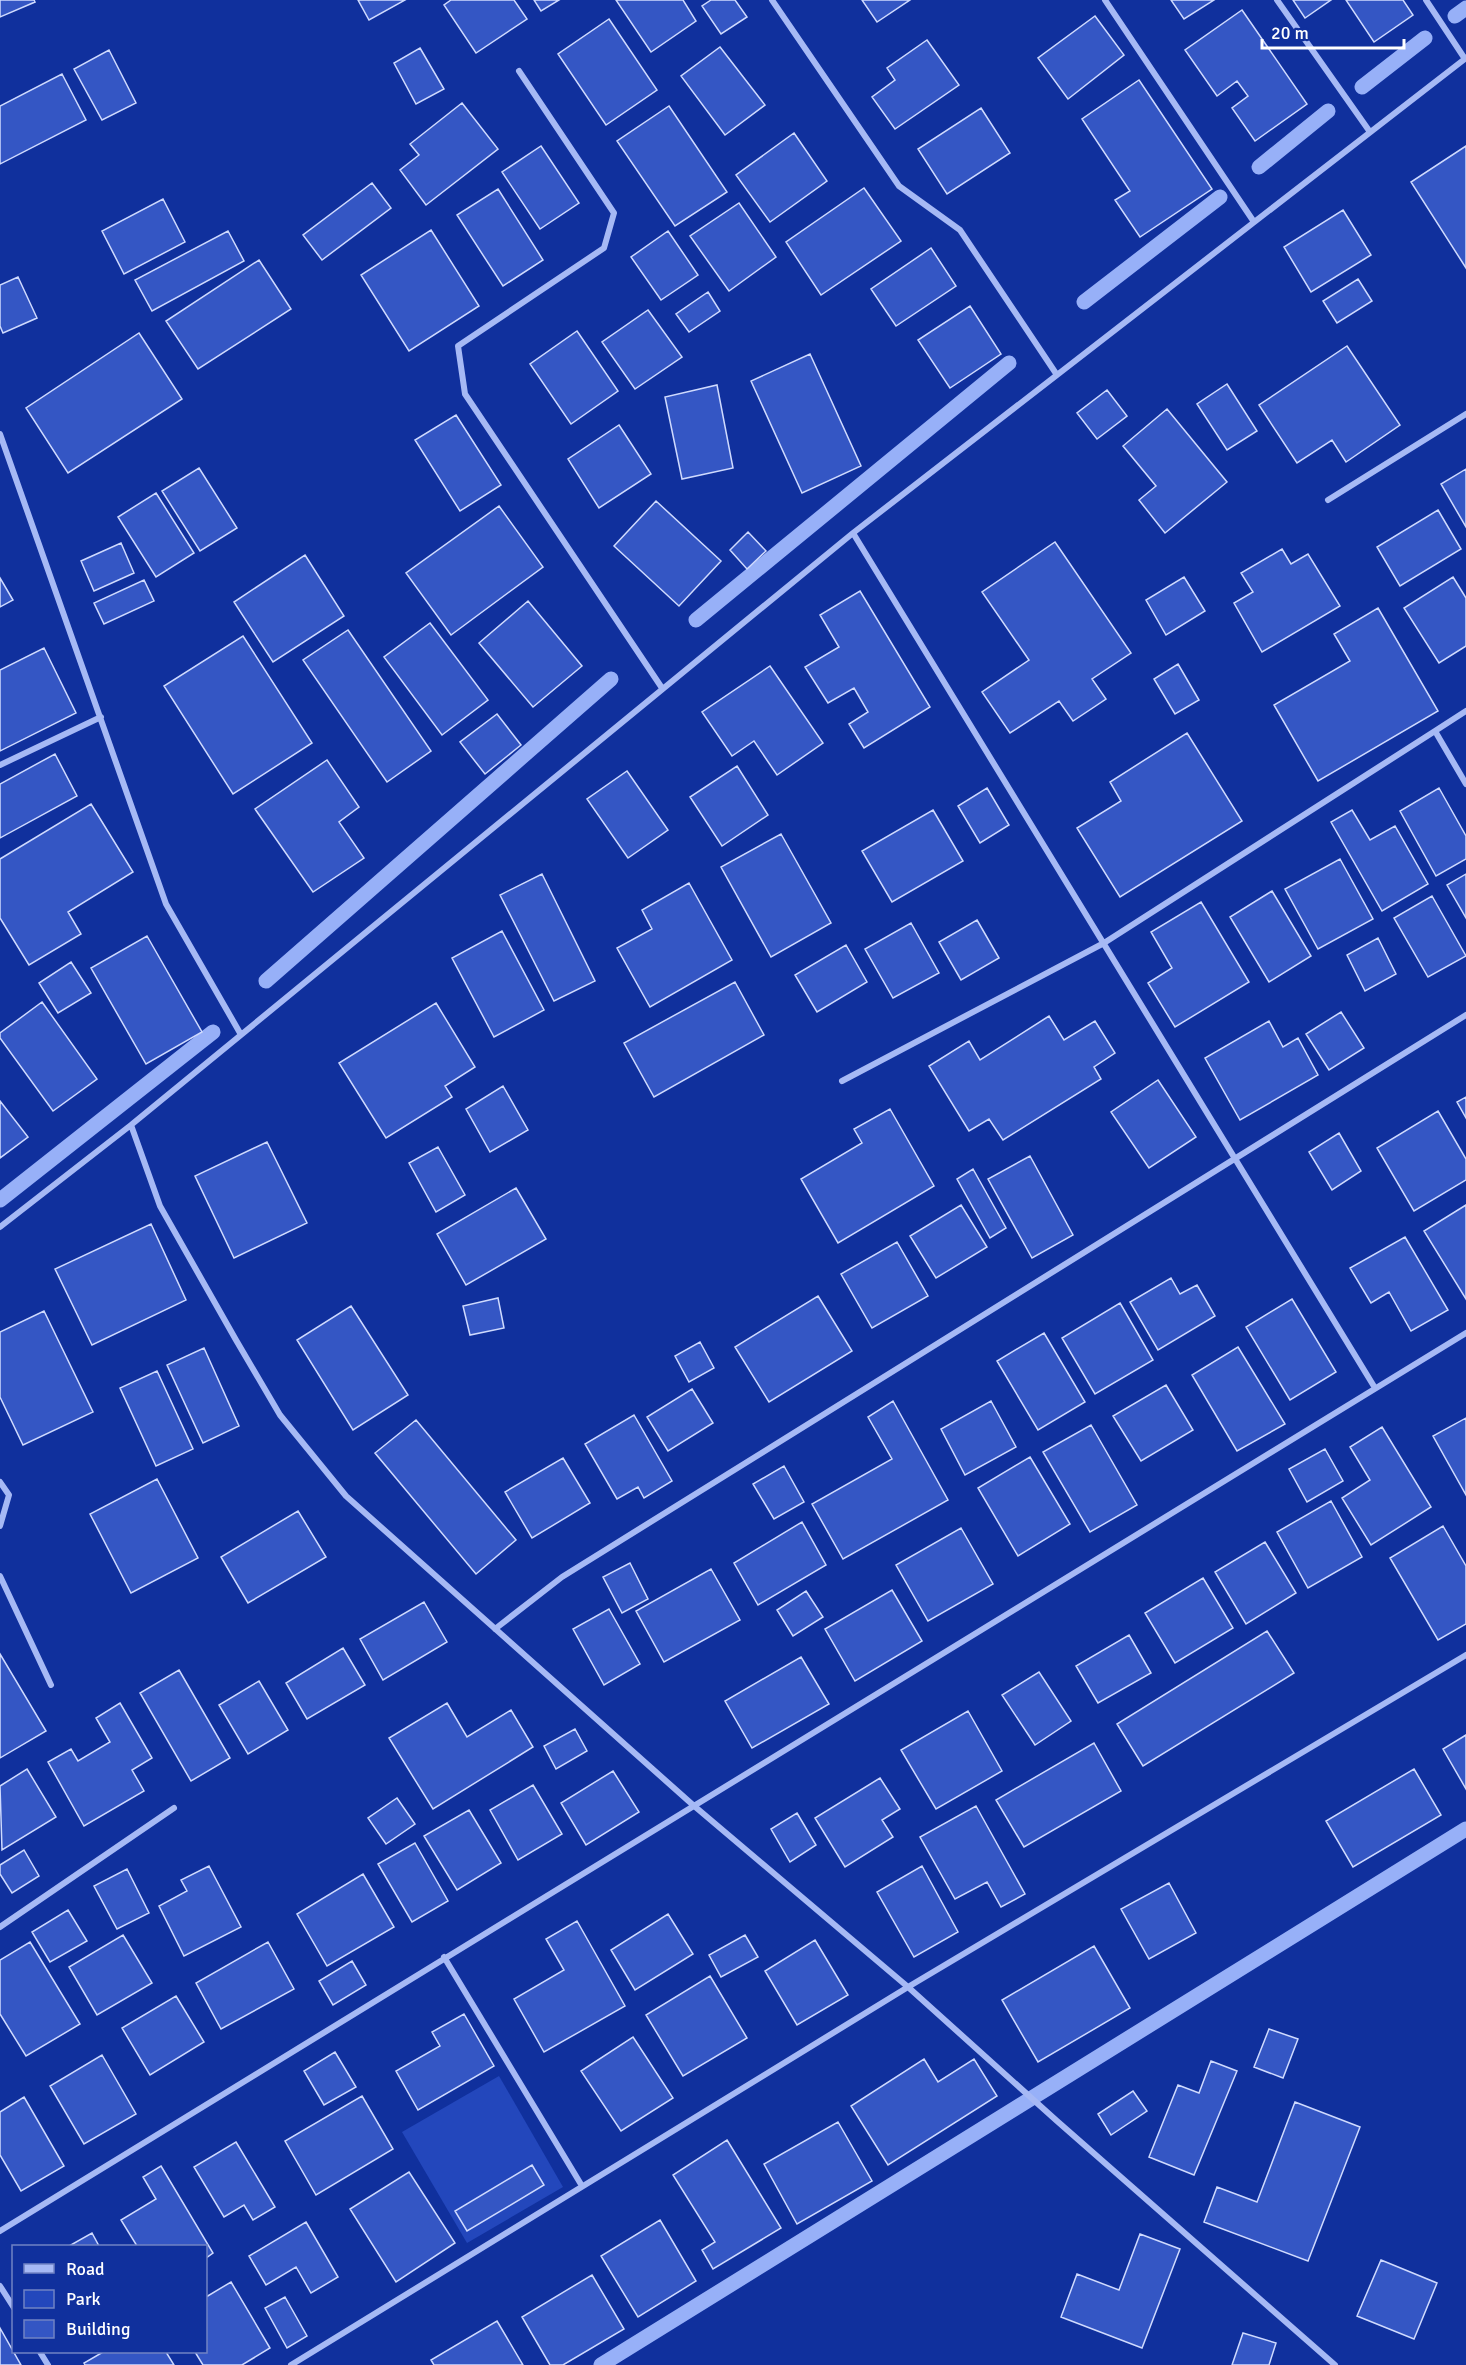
<svg xmlns="http://www.w3.org/2000/svg" width="1466" height="2365" viewBox="0 0 1466 2365" font-family="Signika,sans-serif">
  <style>
    .green { fill: #2347bc }
    .lines { fill: none; stroke-linecap: round; stroke-linejoin: round }
    .stream { stroke: #97b0f8; stroke-width: 15 }
    .building { fill: #3456c4; stroke: #cfdafe; stroke-width: 1.5 }
    .street { stroke: #a6b9f5; stroke-width: 6 }
  </style>
  <rect width="100%" height="100%" fill="#10309d"/>
  <!-- green -->
  <path class="green" d="M 499,2076 L 563,2187 L 467,2243 L 402,2132 Z"/>
  <g class="lines">
    <!-- stream -->
    <path class="stream" d="M 1455,16 L 1466,8
      M 1362,87 L 1425,38
      M 1259,167 L 1328,111
      M 1084,302 L 1220,197
      M 696,620 L 1009,363
      M 266,981 L 611,679
      M 0,1200 L 213,1032
      M 601,2365 L 1466,1829"/>
  </g>
  <!-- building -->
  <path class="building" d="M 0,0 L 34,0 L 35,2 L 0,17 Z
    M 358,0 L 405,0 L 369,20 Z
    M 451,0 L 514,0 L 527,19 L 476,53 L 444,5 Z
    M 534,0 L 559,0 L 541,11 Z
    M 616,0 L 683,0 L 696,21 L 651,52 Z
    M 711,0 L 735,0 L 747,17 L 721,34 L 702,6 Z
    M 862,0 L 910,0 L 877,22 Z
    M 1171,0 L 1214,0 L 1184,19 Z
    M 1293,0 L 1331,0 L 1305,18 Z
    M 1346,0 L 1403,0 L 1413,15 L 1374,42 Z
    M 1242,10 L 1307,104 L 1255,141 L 1232,108 L 1248,96 L 1237,81 L 1217,96 L 1185,50 Z
    M 1095,16 L 1124,55 L 1068,99 L 1038,58 Z
    M 609,19 L 657,90 L 606,125 L 558,54 Z
    M 927,40 L 959,85 L 895,129 L 872,97 L 895,80 L 887,68 Z
    M 720,47 L 765,105 L 725,135 L 681,76 Z
    M 420,48 L 444,89 L 416,104 L 394,63 Z
    M 109,50 L 136,103 L 102,120 L 74,69 Z
    M 62,74 L 86,120 L 0,164 L 0,106 Z
    M 1139,80 L 1212,189 L 1140,237 L 1115,200 L 1130,191 L 1082,119 Z
    M 462,103 L 498,149 L 426,205 L 400,170 L 419,155 L 410,144 Z
    M 669,106 L 727,192 L 675,226 L 617,141 Z
    M 981,108 L 1010,153 L 947,194 L 918,149 Z
    M 794,133 L 827,181 L 770,222 L 736,175 Z
    M 541,146 L 579,203 L 540,229 L 502,172 Z
    M 1466,146 L 1466,268 L 1411,182 Z
    M 372,183 L 391,208 L 322,260 L 303,235 Z
    M 864,188 L 901,241 L 821,295 L 786,242 Z
    M 498,189 L 543,260 L 503,286 L 457,215 Z
    M 163,199 L 185,242 L 124,274 L 102,231 Z
    M 739,203 L 776,257 L 729,291 L 690,236 Z
    M 1343,210 L 1371,255 L 1311,292 L 1284,247 Z
    M 431,230 L 479,306 L 409,351 L 361,275 Z
    M 228,231 L 244,261 L 152,311 L 135,280 Z
    M 668,231 L 698,275 L 661,300 L 631,257 Z
    M 931,248 L 956,286 L 896,326 L 871,289 Z
    M 259,260 L 291,309 L 198,369 L 166,321 Z
    M 18,277 L 37,318 L 3,333 L 0,326 L 0,285 Z
    M 1358,279 L 1372,301 L 1337,323 L 1323,301 Z
    M 708,292 L 720,311 L 689,332 L 676,314 Z
    M 970,306 L 1001,354 L 950,388 L 918,340 Z
    M 648,310 L 682,357 L 635,389 L 602,342 Z
    M 577,331 L 618,391 L 571,424 L 530,364 Z
    M 139,333 L 182,399 L 68,473 L 26,408 Z
    M 1347,346 L 1400,425 L 1346,462 L 1332,440 L 1297,463 L 1259,405 Z
    M 810,354 L 861,466 L 802,493 L 751,381 Z
    M 1227,384 L 1257,431 L 1227,450 L 1197,404 Z
    M 717,385 L 733,468 L 682,479 L 665,397 Z
    M 1107,390 L 1127,416 L 1097,439 L 1077,413 Z
    M 1167,409 L 1227,482 L 1165,533 L 1139,500 L 1156,486 L 1123,446 Z
    M 456,415 L 501,485 L 460,511 L 415,440 Z
    M 619,425 L 651,474 L 599,508 L 568,459 Z
    M 199,468 L 237,528 L 200,551 L 162,491 Z
    M 1466,469 L 1466,527 L 1441,484 Z
    M 156,493 L 194,553 L 156,577 L 118,517 Z
    M 656,501 L 721,561 L 679,606 L 614,546 Z
    M 499,506 L 543,567 L 451,635 L 406,573 Z
    M 1438,510 L 1461,549 L 1400,586 L 1377,547 Z
    M 748,532 L 766,551 L 747,569 L 730,550 Z
    M 1055,542 L 1131,653 L 1092,679 L 1106,699 L 1073,721 L 1059,701 L 1010,733 L 982,692 L 1029,660 L 982,592 Z
    M 121,543 L 134,573 L 94,591 L 81,561 Z
    M 1282,549 L 1291,564 L 1308,554 L 1340,606 L 1262,652 L 1234,603 L 1253,592 L 1241,573 Z
    M 305,555 L 344,616 L 273,662 L 234,602 Z
    M 1184,577 L 1205,611 L 1166,635 L 1146,600 Z
    M 1453,577 L 1466,598 L 1466,646 L 1439,663 L 1404,608 Z
    M 0,578 L 13,600 L 0,607 Z
    M 144,580 L 154,601 L 104,624 L 94,603 Z
    M 860,591 L 930,707 L 864,748 L 849,724 L 868,712 L 854,688 L 828,703 L 805,667 L 839,647 L 820,615 Z
    M 528,601 L 582,666 L 533,707 L 479,643 Z
    M 1378,608 L 1438,711 L 1318,781 L 1274,705 L 1350,661 L 1334,634 Z
    M 430,623 L 488,700 L 442,735 L 384,657 Z
    M 348,630 L 431,751 L 387,782 L 303,660 Z
    M 243,636 L 312,743 L 233,794 L 164,686 Z
    M 44,648 L 76,713 L 0,751 L 0,670 Z
    M 1178,664 L 1199,700 L 1175,714 L 1154,679 Z
    M 770,666 L 823,743 L 777,775 L 754,741 L 732,756 L 702,712 Z
    M 497,714 L 521,745 L 485,774 L 460,742 Z
    M 1187,733 L 1242,821 L 1120,897 L 1077,828 L 1121,801 L 1110,782 Z
    M 55,754 L 77,796 L 0,838 L 0,784 Z
    M 327,760 L 359,807 L 339,822 L 364,858 L 313,892 L 255,809 Z
    M 737,766 L 768,815 L 722,846 L 690,797 Z
    M 627,771 L 668,830 L 628,858 L 587,799 Z
    M 987,788 L 1009,825 L 980,843 L 958,806 Z
    M 1439,788 L 1466,836 L 1466,859 L 1436,876 L 1400,811 Z
    M 91,804 L 133,872 L 68,912 L 81,934 L 29,965 L 0,918 L 0,859 Z
    M 933,810 L 963,861 L 892,902 L 862,851 Z
    M 1352,810 L 1370,840 L 1395,826 L 1428,884 L 1382,911 L 1331,822 Z
    M 781,834 L 831,923 L 771,957 L 721,867 Z
    M 1340,859 L 1373,919 L 1318,949 L 1285,889 Z
    M 542,874 L 595,981 L 554,1001 L 500,895 Z
    M 1466,874 L 1466,918 L 1447,885 Z
    M 689,883 L 732,960 L 650,1007 L 617,948 L 652,929 L 642,910 Z
    M 1272,891 L 1311,956 L 1269,982 L 1230,917 Z
    M 1432,896 L 1466,956 L 1428,977 L 1394,918 Z
    M 1201,902 L 1249,982 L 1175,1027 L 1148,983 L 1172,968 L 1151,932 Z
    M 977,920 L 999,958 L 961,980 L 939,942 Z
    M 911,923 L 939,973 L 893,998 L 865,949 Z
    M 502,931 L 544,1010 L 494,1037 L 452,958 Z
    M 147,936 L 202,1032 L 146,1064 L 91,968 Z
    M 1378,938 L 1396,974 L 1365,991 L 1347,955 Z
    M 846,945 L 867,982 L 817,1012 L 795,975 Z
    M 71,962 L 91,993 L 58,1013 L 39,983 Z
    M 735,982 L 764,1035 L 654,1097 L 624,1043 Z
    M 42,1002 L 97,1079 L 53,1111 L 0,1038 L 0,1033 Z
    M 436,1003 L 475,1067 L 445,1086 L 452,1097 L 386,1138 L 339,1063 Z
    M 1341,1012 L 1364,1048 L 1329,1070 L 1306,1034 Z
    M 1049,1016 L 1064,1040 L 1095,1021 L 1115,1053 L 1094,1067 L 1101,1079 L 1003,1140 L 989,1119 L 969,1131 L 929,1066 L 969,1041 L 980,1060 Z
    M 1269,1021 L 1283,1047 L 1298,1038 L 1318,1075 L 1240,1120 L 1205,1058 Z
    M 1158,1080 L 1196,1137 L 1149,1168 L 1111,1112 Z
    M 503,1086 L 528,1130 L 490,1152 L 466,1109 Z
    M 1466,1097 L 1466,1118 L 1457,1102 Z
    M 0,1101 L 28,1137 L 0,1158 Z
    M 890,1109 L 934,1186 L 838,1243 L 801,1179 L 862,1143 L 854,1129 Z
    M 1438,1111 L 1466,1159 L 1466,1180 L 1414,1211 L 1377,1148 Z
    M 1339,1133 L 1361,1171 L 1332,1190 L 1309,1152 Z
    M 267,1142 L 307,1223 L 234,1258 L 195,1176 Z
    M 438,1147 L 465,1195 L 436,1212 L 409,1163 Z
    M 1030,1156 L 1073,1235 L 1032,1258 L 988,1179 Z
    M 973,1169 L 1006,1228 L 990,1238 L 957,1179 Z
    M 516,1188 L 546,1239 L 466,1285 L 437,1234 Z
    M 961,1205 L 987,1247 L 936,1278 L 910,1236 Z
    M 1466,1205 L 1466,1299 L 1424,1231 Z
    M 151,1224 L 186,1300 L 92,1345 L 55,1269 Z
    M 1405,1237 L 1448,1310 L 1411,1331 L 1389,1292 L 1371,1303 L 1350,1268 Z
    M 897,1242 L 928,1296 L 872,1328 L 841,1274 Z
    M 1171,1278 L 1180,1294 L 1197,1285 L 1215,1316 L 1158,1350 L 1130,1302 Z
    M 818,1296 L 852,1351 L 769,1402 L 735,1347 Z
    M 498,1298 L 504,1328 L 470,1335 L 463,1306 Z
    M 1292,1299 L 1336,1372 L 1290,1400 L 1246,1327 Z
    M 1120,1303 L 1153,1360 L 1095,1394 L 1062,1338 Z
    M 351,1306 L 408,1395 L 353,1430 L 297,1340 Z
    M 44,1311 L 93,1412 L 23,1445 L 0,1397 L 0,1332 Z
    M 1044,1333 L 1085,1402 L 1038,1430 L 997,1361 Z
    M 700,1342 L 714,1368 L 689,1382 L 675,1356 Z
    M 1238,1347 L 1285,1424 L 1237,1451 L 1192,1375 Z
    M 204,1348 L 239,1426 L 203,1443 L 167,1365 Z
    M 157,1371 L 193,1449 L 156,1466 L 120,1388 Z
    M 1166,1385 L 1193,1430 L 1141,1461 L 1113,1416 Z
    M 692,1389 L 713,1423 L 668,1451 L 647,1417 Z
    M 893,1401 L 948,1500 L 843,1559 L 812,1504 L 892,1459 L 868,1417 Z
    M 991,1401 L 1016,1447 L 965,1475 L 941,1429 Z
    M 634,1415 L 672,1481 L 644,1498 L 638,1487 L 617,1499 L 585,1444 Z
    M 1466,1418 L 1466,1495 L 1433,1436 Z
    M 416,1420 L 516,1540 L 476,1574 L 375,1453 Z
    M 1091,1425 L 1137,1505 L 1090,1532 L 1043,1452 Z
    M 1382,1427 L 1431,1507 L 1371,1545 L 1342,1498 L 1370,1480 L 1350,1447 Z
    M 1325,1449 L 1343,1481 L 1307,1502 L 1289,1469 Z
    M 1030,1457 L 1070,1524 L 1018,1556 L 978,1488 Z
    M 563,1458 L 590,1503 L 532,1538 L 505,1492 Z
    M 784,1466 L 804,1502 L 774,1519 L 753,1484 Z
    M 157,1479 L 198,1558 L 131,1593 L 90,1514 Z
    M 1331,1501 L 1362,1557 L 1308,1588 L 1277,1532 Z
    M 298,1511 L 326,1557 L 248,1603 L 221,1557 Z
    M 802,1522 L 826,1565 L 758,1605 L 734,1563 Z
    M 1443,1526 L 1466,1566 L 1466,1624 L 1438,1640 L 1390,1558 Z
    M 961,1528 L 993,1584 L 928,1621 L 896,1565 Z
    M 1265,1542 L 1296,1593 L 1246,1624 L 1215,1572 Z
    M 630,1563 L 648,1599 L 622,1613 L 603,1577 Z
    M 711,1569 L 740,1620 L 664,1662 L 636,1611 Z
    M 1203,1578 L 1233,1628 L 1175,1663 L 1145,1613 Z
    M 892,1590 L 922,1641 L 855,1681 L 825,1629 Z
    M 806,1591 L 823,1617 L 793,1636 L 777,1610 Z
    M 424,1602 L 447,1642 L 383,1680 L 360,1639 Z
    M 609,1609 L 640,1664 L 604,1685 L 573,1629 Z
    M 1267,1631 L 1294,1673 L 1143,1766 L 1117,1724 Z
    M 1129,1635 L 1151,1673 L 1098,1703 L 1076,1666 Z
    M 343,1648 L 365,1685 L 307,1719 L 286,1683 Z
    M 0,1654 L 46,1731 L 0,1758 Z
    M 801,1657 L 829,1704 L 752,1748 L 725,1701 Z
    M 179,1670 L 230,1758 L 191,1781 L 140,1693 Z
    M 1039,1672 L 1071,1721 L 1035,1745 L 1002,1695 Z
    M 259,1681 L 288,1730 L 248,1754 L 219,1705 Z
    M 120,1703 L 152,1758 L 132,1770 L 144,1791 L 84,1826 L 48,1762 L 71,1749 L 78,1761 L 110,1742 L 96,1718 Z
    M 447,1703 L 467,1737 L 511,1710 L 533,1747 L 433,1809 L 389,1738 Z
    M 968,1711 L 1002,1771 L 936,1809 L 901,1750 Z
    M 575,1729 L 587,1751 L 556,1769 L 544,1746 Z
    M 1466,1735 L 1466,1789 L 1443,1749 Z
    M 1094,1743 L 1121,1791 L 1024,1847 L 996,1800 Z
    M 27,1769 L 56,1817 L 2,1850 L 0,1786 Z
    M 1414,1769 L 1441,1815 L 1353,1867 L 1326,1821 Z
    M 613,1771 L 639,1812 L 586,1845 L 561,1803 Z
    M 880,1778 L 900,1809 L 882,1820 L 893,1837 L 845,1867 L 815,1818 Z
    M 533,1785 L 562,1834 L 518,1860 L 490,1810 Z
    M 397,1798 L 415,1824 L 386,1844 L 368,1818 Z
    M 976,1806 L 1025,1894 L 1001,1907 L 987,1882 L 955,1899 L 920,1837 Z
    M 469,1810 L 501,1863 L 457,1890 L 424,1836 Z
    M 797,1813 L 816,1845 L 790,1862 L 771,1829 Z
    M 415,1843 L 448,1901 L 412,1922 L 378,1864 Z
    M 24,1850 L 39,1876 L 12,1893 L 0,1874 L 0,1865 Z
    M 209,1866 L 241,1927 L 184,1956 L 159,1906 L 187,1891 L 181,1880 Z
    M 922,1866 L 958,1932 L 914,1957 L 877,1892 Z
    M 127,1869 L 149,1913 L 117,1929 L 94,1886 Z
    M 363,1874 L 394,1927 L 327,1966 L 297,1914 Z
    M 1169,1883 L 1196,1933 L 1149,1959 L 1121,1909 Z
    M 68,1910 L 87,1941 L 50,1962 L 32,1932 Z
    M 668,1914 L 693,1954 L 635,1990 L 611,1950 Z
    M 577,1921 L 625,2006 L 544,2052 L 514,1999 L 564,1970 L 546,1939 Z
    M 123,1935 L 152,1983 L 97,2015 L 69,1967 Z
    M 745,1935 L 758,1957 L 721,1977 L 709,1955 Z
    M 815,1940 L 848,1995 L 797,2025 L 765,1971 Z
    M 30,1942 L 80,2024 L 26,2056 L 0,2014 L 0,1960 Z
    M 268,1942 L 294,1989 L 221,2029 L 196,1983 Z
    M 1094,1946 L 1130,2008 L 1038,2062 L 1002,2000 Z
    M 352,1961 L 366,1985 L 333,2005 L 319,1981 Z
    M 710,1976 L 747,2038 L 683,2076 L 646,2015 Z
    M 176,1996 L 204,2042 L 150,2075 L 122,2028 Z
    M 464,2014 L 494,2066 L 418,2110 L 396,2071 L 440,2046 L 432,2032 Z
    M 1269,2029 L 1298,2039 L 1283,2078 L 1254,2067 Z
    M 633,2037 L 673,2098 L 621,2131 L 581,2071 Z
    M 335,2052 L 356,2087 L 324,2105 L 304,2071 Z
    M 102,2055 L 136,2114 L 84,2144 L 50,2086 Z
    M 924,2059 L 938,2082 L 974,2059 L 997,2096 L 888,2165 L 851,2106 Z
    M 1211,2061 L 1237,2071 L 1194,2175 L 1149,2157 L 1178,2085 L 1199,2093 Z
    M 1133,2091 L 1147,2111 L 1111,2135 L 1098,2114 Z
    M 362,2096 L 393,2149 L 316,2195 L 285,2141 Z
    M 24,2097 L 64,2166 L 21,2191 L 0,2155 L 0,2112 Z
    M 1295,2102 L 1360,2127 L 1308,2261 L 1204,2222 L 1217,2187 L 1257,2202 Z
    M 838,2122 L 872,2181 L 797,2224 L 764,2164 Z
    M 727,2140 L 781,2228 L 713,2269 L 702,2250 L 715,2242 L 673,2175 Z
    M 236,2142 L 275,2207 L 253,2220 L 244,2205 L 224,2217 L 194,2167 Z
    M 532,2165 L 544,2185 L 467,2231 L 455,2211 Z
    M 161,2166 L 213,2253 L 206,2258 L 206,2246 L 137,2246 L 121,2220 L 156,2199 L 143,2177 Z
    M 409,2172 L 455,2243 L 396,2282 L 350,2209 Z
    M 660,2220 L 696,2281 L 638,2317 L 601,2256 Z
    M 306,2222 L 338,2277 L 311,2293 L 296,2267 L 266,2285 L 249,2256 Z
    M 92,2233 L 99,2246 L 69,2246 Z
    M 1140,2234 L 1180,2249 L 1142,2348 L 1061,2317 L 1077,2274 L 1119,2290 Z
    M 1381,2260 L 1437,2283 L 1414,2339 L 1357,2316 Z
    M 592,2275 L 624,2329 L 563,2365 L 550,2365 L 522,2317 Z
    M 231,2282 L 270,2348 L 242,2365 L 203,2365 L 195,2352 L 206,2352 L 206,2297 Z
    M 285,2297 L 307,2336 L 287,2348 L 265,2308 Z
    M 497,2321 L 523,2365 L 434,2365 L 431,2360 Z
    M 0,2328 L 21,2365 L 0,2365 Z
    M 1243,2333 L 1276,2343 L 1269,2365 L 1232,2365 Z
    M 103,2352 L 166,2352 L 174,2365 L 85,2365 L 84,2363 Z"/>
  <g class="lines">
    <!-- street -->
    <path class="street" d="M 772,0 L 899,186 L 960,230 L 1057,375
      M 1105,0 L 1254,222
      M 1277,0 L 1370,132
      M 1426,0 L 1465,59
      M 519,71 L 614,213 L 604,248 L 458,346 L 465,394 L 662,688
      M 0,434 L 166,904 L 240,1033
      M 1328,500 L 1466,414
      M 853,533 L 1375,1388
      M 1466,711 L 1435,731 L 1466,784
      M 0,765 L 101,717
      M 842,1081 L 1104,943 L 1435,731
      M 131,1125 L 160,1206 L 236,1340 L 280,1415 L 346,1496 L 693,1805 L 908,1987 L 1057,2121 L 1335,2365
      M 0,1227 L 131,1125 L 853,533 L 1466,58
      M 0,1482 L 9,1495 L 0,1526
      M 0,1576 L 51,1685
      M 495,1629 L 562,1577 L 1466,1015
      M 0,1927 L 174,1808
      M 444,1957 L 582,2186
      M 0,2231 L 1466,1333
      M 0,2286 L 14,2308
      M 40,2352 L 48,2365
      M 291,2365 L 908,1987 L 1466,1655"/>
  </g>
  <!-- legend -->
  <rect x="12" y="2245" width="195" height="108" fill="#10309d" stroke="#7083c4" stroke-width="1.5"/>
  <rect x="24" y="2264" width="30" height="9" fill="#a6b9f5" stroke="#7083c4" stroke-width="1.5"/>
  <text x="66" y="2275" font-size="18" fill="#ffffff">Road</text>
  <rect x="24" y="2290" width="30" height="18" fill="#2347bc" stroke="#7083c4" stroke-width="1.5"/>
  <text x="66" y="2305" font-size="18" fill="#ffffff">Park</text>
  <rect x="24" y="2320" width="30" height="18" fill="#3456c4" stroke="#7083c4" stroke-width="1.5"/>
  <text x="66" y="2335" font-size="18" fill="#ffffff">Building</text>
  <!-- scale -->
  <path d="M1262 39v9h142v-9" fill="none" stroke="#ffffff" stroke-width="3"/>
  <text x="1271" y="39" font-size="18" fill="#ffffff" stroke="#10309d" stroke-width="4.5" paint-order="stroke">20 m</text>
</svg>
